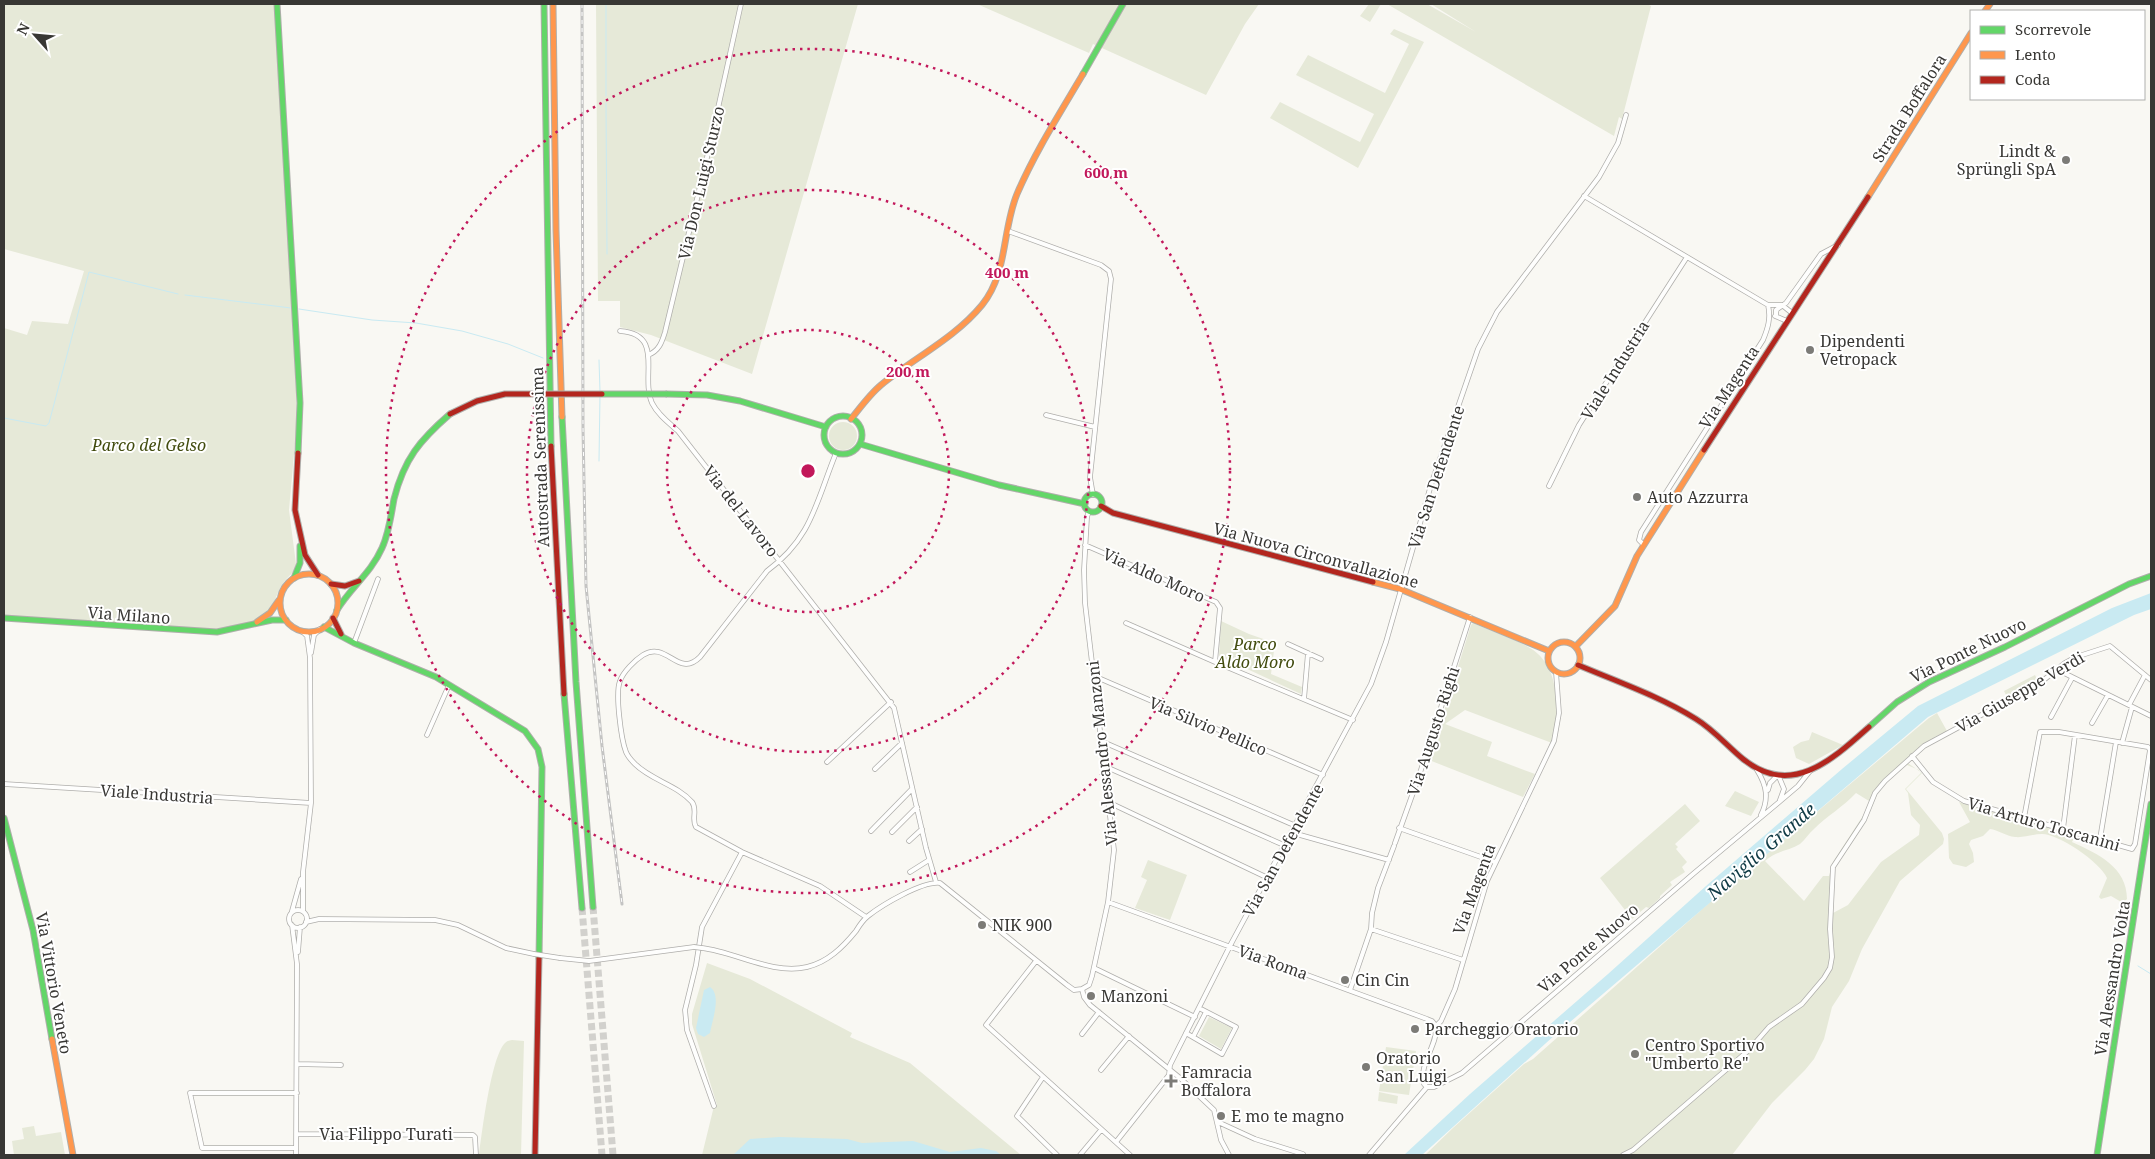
<svg xmlns="http://www.w3.org/2000/svg" width="2155" height="1159" viewBox="0 0 2155 1159" font-family="'Noto Serif',serif">
  <style>
    .green { fill: #e6e9d8; fill-rule: evenodd }
    .water { fill: #c9eaf2 }
    .lines { fill: none; stroke-linecap: round; stroke-linejoin: round }
    .stream { stroke: #c9eaf2; stroke-width: 1 }
    .highway-tunnel { stroke: #d2d1cd; stroke-width: 7; stroke-dasharray: 7 3.5; stroke-linecap: butt }
    .street-casing { stroke: #afaeab; stroke-width: 5.5 }
    .fast-casing { stroke: #afaeab; stroke-width: 7 }
    .slow-casing { stroke: #afaeab; stroke-width: 7 }
    .jam-casing { stroke: #afaeab; stroke-width: 7 }
    .street { stroke: #fefefd; stroke-width: 4 }
    .fast { stroke: #63d668; stroke-width: 5 }
    .slow { stroke: #ff974d; stroke-width: 5 }
    .jam { stroke: #b3261e; stroke-width: 5 }
    .rail-casing { stroke: #c4c4c3; stroke-width: 3 }
    .rail { stroke: #fff; stroke-width: 1; stroke-dasharray: 4; stroke-linecap: butt }
    .street-bridge-casing { stroke: #afaeab; stroke-width: 5.5; stroke-linecap: butt }
    .fast-bridge-casing { stroke: #afaeab; stroke-width: 7; stroke-linecap: butt }
    .jam-bridge-casing { stroke: #afaeab; stroke-width: 7; stroke-linecap: butt }
    .street-bridge { stroke: #fefefd; stroke-width: 4 }
    .fast-bridge { stroke: #63d668; stroke-width: 5 }
    .jam-bridge { stroke: #b3261e; stroke-width: 5 }
    .ring { fill: none; stroke: #c2185b; stroke-width: 2.5; stroke-dasharray: 2.5 5 }
    .poi-dot { fill: #7c7b77; stroke: #fff; stroke-width: 2 }
    .labels { text-anchor: middle; dominant-baseline: central; stroke-width: 4; stroke-linejoin: round; paint-order: stroke }
    .street-label { font-size: 16px; fill: #383734; stroke: #fff }
    .poi-label { font-size: 16px; fill: #383734; stroke: #fff; text-anchor: start }
    .park-label { font-size: 16px; font-style: italic; fill: #424c0f; stroke: #fff }
    .water-label { font-size: 18px; font-style: italic; fill: #0f3a45; stroke: #fff }
    .centre { fill: #c2185b; stroke: #fff; stroke-width: 2.5 }
    .ring-label { font-size: 15px; text-anchor: middle; font-weight: bold; fill: #c2185b; stroke: #fff; stroke-width: 4; stroke-linejoin: round; paint-order: stroke }
  </style>
  <rect width="100%" height="100%" fill="#f9f8f3"/>
  <!-- green -->
  <path class="green" d="M 4,4 L 275,4 L 296,390 L 297,421 L 289,510 L 296,564 C 295,573 289,575 284,582 C 272,598 277,613 252,622 C 215,636 171,628 134,626 C 90,622 47,619 4,616 L 4,328 L 27,335 L 32,321 L 68,324 L 84,271 L 4,249 Z
    M 596,4 L 858,4 L 752,374 L 651,335 L 620,327 L 620,301 L 598,301 Z
    M 977,4 L 1259,4 L 1245,24 L 1206,95 L 1093,44 L 1089,53 Z
    M 1369,4 L 1381,4 L 1370,22 L 1360,16 Z
    M 1387,4 L 1427,4 L 1476,32 L 1431,4 L 1647,4 L 1651,6 L 1622,119 L 1619,117 L 1614,136 Z
    M 1394,29 L 1424,42 L 1358,168 L 1270,118 L 1280,102 L 1360,142 L 1374,114 L 1296,75 L 1308,55 L 1385,93 L 1409,44 L 1390,34 Z
    M829 436a14 14 0 1 1 28 0a14 14 0 1 1-28 0Z
    M 1221,621 L 1249,634 L 1275,643 L 1271,674 L 1302,687 L 1301,694 L 1219,656 Z
    M 1473,623 C 1492,632 1513,638 1530,648 C 1561,666 1560,714 1552,743 L 1465,710 L 1445,724 L 1492,742 L 1487,756 L 1535,774 L 1523,797 L 1429,760 L 1471,625 Z
    M 2035,675 L 2038,681 L 2008,699 L 2004,691 Z
    M 1937,713 L 1947,731 L 1935,737 L 1905,761 L 1922,773 L 1906,789 L 1942,833 L 1944,839 L 1943,844 L 1900,881 L 1862,949 L 1849,981 L 1832,1007 L 1824,1039 L 1814,1059 L 1805,1070 L 1772,1103 L 1732,1155 L 1425,1155 L 1454,1127 L 1524,1064 L 1533,1059 L 1726,888 L 1929,718 ZM 1907,765 L 1919,770 L 1921,773 L 1905,789 L 1908,793 L 1911,815 L 1920,825 L 1919,835 L 1881,862 L 1848,905 L 1833,913 L 1833,876 L 1835,867 L 1867,818 L 1880,788 L 1899,770 ZM 1856,793 L 1869,801 L 1868,808 L 1833,862 L 1829,876 L 1823,876 L 1804,901 L 1765,861 C 1775,851 1789,851 1800,844 C 1805,840 1809,833 1814,829 C 1827,816 1843,807 1856,793 Z
    M 1812,732 L 1843,745 L 1809,764 L 1796,758 L 1793,747 L 1801,742 L 1809,740 Z
    M 1735,791 L 1759,802 L 1751,816 L 1725,806 Z
    M 1959,802 L 2076,834 L 2072,842 C 2098,854 2127,867 2127,899 L 2123,903 L 2111,896 L 2101,899 L 2099,897 L 2107,878 C 2100,862 2059,834 2042,834 C 2033,834 2024,838 2015,837 C 2006,836 1998,830 1990,829 L 1983,836 L 1971,840 L 1969,844 L 1973,853 L 1974,862 L 1966,867 L 1953,864 L 1949,858 L 1948,834 L 1970,822 Z
    M 1685,804 L 1700,821 L 1675,844 L 1678,847 L 1676,849 L 1687,862 L 1682,867 L 1685,872 L 1670,882 L 1672,885 L 1660,896 L 1660,898 L 1649,908 L 1646,907 L 1632,919 L 1600,878 Z
    M 1148,860 L 1187,875 L 1170,920 L 1135,908 L 1147,880 L 1141,877 Z
    M 707,963 L 750,979 L 852,1033 L 850,1037 L 910,1063 L 1021,1155 L 702,1155 L 714,1106 L 717,1105 L 692,1024 L 692,1014 Z
    M 1209,1017 L 1232,1028 L 1221,1049 L 1199,1036 Z
    M 512,1040 L 524,1041 L 521,1155 L 479,1155 C 482,1133 491,1057 505,1043 C 508,1040 509,1041 512,1040 Z
    M 1386,1047 L 1416,1051 L 1409,1095 L 1379,1091 Z
    M 1379,1092 L 1398,1096 L 1397,1104 L 1378,1101 Z
    M 34,1126 L 36,1136 L 61,1132 L 65,1155 L 14,1155 L 12,1141 L 24,1139 L 22,1128 Z"/>
  <!-- water -->
  <path class="water" d="M 2151,593 L 2151,609 L 2134,615 L 1928,717 L 1556,1034 L 1422,1155 L 1404,1155 L 1470,1094 L 1608,974 L 1706,886 L 1842,769 L 1918,706 L 2112,608 Z
    M 710,987 C 722,995 712,1021 710,1033 L 704,1037 L 698,1034 L 696,1028 L 704,990 Z
    M 779,1137 L 847,1139 L 862,1143 L 913,1141 L 950,1152 L 981,1148 L 996,1151 L 1001,1155 L 733,1155 L 750,1139 Z"/>
  <g class="lines">
    <!-- stream -->
    <path class="stream" d="M 606,96 L 606,4
      M 606,103 L 607,254
      M 185,295 L 291,308
      M 299,309 L 372,320 L 416,323 L 462,331 L 508,344 L 543,358
      M 599,360 L 600,391
      M 4,418 L 46,426 L 49,423 L 89,272 L 178,294
      M 599,461 L 600,395
      M 2138,966 L 2151,974"/>
    <!-- highway-tunnel -->
    <path class="highway-tunnel" d="M 593,907 L 613,1155
      M 582,908 L 602,1155"/>
    <!-- street casing -->
    <g class="street-casing">
      <path id="street" d="M 1584,196 L 1768,305 L 1782,305 L 1792,313
        M 1008,231 L 1101,265 L 1109,271 L 1111,279 L 1090,477 L 1093,495
        M 1775,316 L 1787,321
        M 1776,316 L 1776,310 L 1786,303 L 1821,254 L 1838,245
        M 620,331 C 665,334 640,376 652,403 C 658,415 669,423 678,431 L 894,708 L 926,848 L 936,882
        M 648,355 C 659,351 662,342 665,332 L 709,149 L 741,4
        M 1046,415 L 1095,427
        M 836,453 C 816,502 812,538 767,571 L 700,657 C 678,679 667,640 643,655 C 635,660 623,672 620,681 C 615,693 621,739 626,752 C 628,757 632,761 635,764 C 651,780 677,785 692,802 C 698,810 691,819 696,827 L 742,852 L 820,886 L 866,917
        M 1549,486 L 1579,425 L 1687,257
        M 1643,544 L 1639,540 L 1641,532 L 1763,340 C 1768,328 1771,318 1768,305
        M 1085,545 L 1216,602 L 1220,608 L 1215,662 L 1353,720
        M 1126,623 L 1215,662
        M 302,631 L 307,636 L 310,658 L 311,803 L 303,872 L 303,911
        M 354,643 L 378,579
        M 1288,644 L 1321,659
        M 311,653 L 314,635 L 320,629
        M 2056,669 L 2151,716
        M 1094,676 L 1323,775
        M 1304,699 L 1308,653
        M 2129,705 L 2145,675
        M 2051,717 L 2072,678
        M 2092,723 L 2108,695
        M 427,735 L 449,685
        M 1101,741 L 1296,826
        M 2122,743 L 2132,707
        M 1912,756 L 1933,782 L 1964,801 L 2132,849 L 2135,844 L 2150,750 L 2148,747 L 2059,732 L 2040,732 L 2024,818
        M 827,762 L 891,702
        M 1104,766 L 1286,846
        M 875,769 L 902,743
        M 1757,770 C 1767,786 1769,799 1761,815
        M 1779,777 L 1784,789 L 1780,800
        M 4,784 L 311,803
        M 1768,790 L 1770,783 L 1777,776
        M 1108,802 L 1268,878
        M 1399,828 L 1495,862
        M 2063,829 L 2075,735
        M 871,831 L 912,789
        M 892,832 L 917,807
        M 1293,833 L 1389,860
        M 2100,839 L 2116,742
        M 909,841 L 922,829
        M 1395,843 L 1419,776 L 1470,617
        M 910,872 L 929,860
        M 1108,902 L 1427,1019 L 1432,1021 L 1436,1026
        M289 919a9 9 0 1 1 18 0a9 9 0 1 1-18 0Z
        M 292,911 L 301,879
        M 306,922 L 319,919 L 435,920 L 458,925 L 506,948 L 534,954
        M 292,925 L 297,964 L 296,1155
        M 1371,929 L 1463,960
        M 702,948 C 736,952 772,975 807,967 C 828,962 843,947 856,931 C 859,926 863,920 868,916 C 882,905 922,881 940,883 L 1067,985 L 1074,990 L 1082,989 L 1084,997 L 1090,1005 L 1180,1078 L 1214,1110 L 1221,1140 L 1229,1155
        M 298,952 L 300,927
        M 560,958 L 589,961 L 694,947
        M 1036,961 L 986,1025 L 1130,1155
        M 1094,968 L 1195,1017
        M 1082,989 L 1089,985 L 1092,976 L 1108,902 L 1114,850 L 1085,603 L 1084,570 L 1087,517 L 1089,511
        M 1350,990 L 1371,929 L 1372,913 L 1378,888 L 1394,846
        M 1186,1033 L 1222,1054 L 1236,1027 L 1199,1008
        M 1082,1034 L 1099,1012
        M 1193,1037 L 1206,1012
        M 297,1064 L 341,1065
        M 1101,1070 L 1129,1036
        M 1043,1077 L 1017,1116 L 1057,1155
        M 1427,1087 L 1434,1087 L 1462,1073 L 1693,874 L 1778,803 L 1798,786 L 1810,771
        M 1427,1087 L 1424,1084 C 1418,1065 1438,1045 1436,1026 L 1441,1021 L 1455,989 L 1487,881 L 1554,741 L 1559,713 L 1556,672
        M 714,1106 L 687,1030 L 685,1010 L 696,965 L 702,927 L 742,852
        M 1218,1122 L 1255,1139 L 1303,1154
        M 297,1134 L 473,1135 L 475,1137 L 476,1155
        M 1116,1142 L 1169,1075 L 1170,1065 L 1232,942 L 1371,684 L 1386,642 L 1431,485 L 1478,349 L 1497,312 L 1599,177 L 1618,143 L 1626,115
        M 296,1148 L 202,1148 L 190,1093 L 297,1093
        M 1080,1155 L 1101,1130
        M 1369,1155 L 1427,1087
        M 1623,1155 L 1633,1150 L 1749,1050 L 1769,1027 L 1802,1004 L 1824,978 L 1830,968 L 1832,957 L 1830,929 L 1833,867 L 1864,820 L 1875,793 L 1885,781 L 1924,746 L 2022,693 L 2040,683 L 2065,663 L 2076,657 L 2110,646 L 2151,680"/>
    </g>
    <!-- fast casing -->
    <g class="fast-casing">
      <path id="fast" d="M 277,4 L 300,403 L 298,453
        M 544,4 L 551,446
        M 1083,74 L 1123,4
        M 667,394 L 707,395 L 740,401 L 826,427
        M824 435a19 19 0 1 1 38 0a19 19 0 1 1-38 0Z
        M 562,417 L 576,682 L 593,907
        M 860,444 L 999,485 L 1085,504
        M1084 503a9 9 0 1 1 18 0a9 9 0 1 1-18 0Z
        M 294,578 L 300,563 L 300,546
        M 337,610 C 351,587 371,573 382,548 C 389,533 391,515 394,499 C 404,459 420,440 450,414
        M 4,618 L 217,632 L 272,620 L 286,620
        M 324,627 L 354,643 L 436,677 L 525,731 L 538,749 L 542,767 L 539,958
        M 564,694 L 582,908
        M 1869,727 L 1897,702 L 1929,682 L 2005,647 L 2129,584 L 2151,576
        M 4,818 L 33,930 L 52,1039
        M 2097,1155 L 2151,804"/>
    </g>
    <!-- slow casing -->
    <g class="slow-casing">
      <path id="slow" d="M 553,4 L 556,230 L 562,417
        M 1985,11 L 1990,4
        M 1868,197 L 1971,33
        M 851,419 C 860,408 870,394 881,385 C 914,358 955,338 982,305 C 1008,273 1002,230 1017,194 C 1035,152 1060,113 1083,74
        M280 603a29 29 0 1 1 58 0a29 29 0 1 1-58 0Z
        M 1373,582 L 1400,589 L 1549,651
        M 257,622 L 270,613 L 279,600
        M1548 658a16 16 0 1 1 32 0a16 16 0 1 1-32 0Z
        M 1576,646 L 1615,606 L 1637,556 L 1704,450
        M 52,1039 L 73,1155"/>
    </g>
    <!-- jam casing -->
    <g class="jam-casing">
      <path id="jam" d="M 551,446 L 564,694
        M 1704,450 L 1868,197
        M 298,453 L 295,510 L 305,555 L 318,575
        M 1101,506 L 1113,513 L 1373,582
        M 331,584 L 345,586 L 359,581
        M 333,618 L 341,634
        M 1578,665 C 1618,682 1659,696 1696,719 C 1714,730 1727,746 1743,759 C 1791,798 1832,760 1869,727
        M 535,1155 L 539,958"/>
    </g>
    <!-- street -->
    <use href="#street" class="street"/>
    <!-- fast -->
    <use href="#fast" class="fast"/>
    <!-- slow -->
    <use href="#slow" class="slow"/>
    <!-- jam -->
    <use href="#jam" class="jam"/>
    <!-- rail casing -->
    <g class="rail-casing">
      <path id="rail" d="M 582,4 L 583,428 L 586,586 L 602,746 L 622,904"/>
    </g>
    <!-- rail -->
    <use href="#rail" class="rail"/>
    <!-- street-bridge casing -->
    <g class="street-bridge-casing">
      <path id="street-bridge" d="M 694,947 L 702,948
        M 534,954 L 560,958"/>
    </g>
    <!-- fast-bridge casing -->
    <g class="fast-bridge-casing">
      <path id="fast-bridge" d="M 602,394 L 667,394"/>
    </g>
    <!-- jam-bridge casing -->
    <g class="jam-bridge-casing">
      <path id="jam-bridge" d="M 450,414 L 477,401 L 505,394 L 602,394"/>
    </g>
    <!-- street-bridge -->
    <use href="#street-bridge" class="street-bridge"/>
    <!-- fast-bridge -->
    <use href="#fast-bridge" class="fast-bridge"/>
    <!-- jam-bridge -->
    <use href="#jam-bridge" class="jam-bridge"/>
  </g>
  <!-- distance rings -->
  <g class="ring">
    <circle cx="808" cy="471" r="141"/>
    <circle cx="808" cy="471" r="281"/>
    <circle cx="808" cy="471" r="422"/>
  </g>
  <!-- markers -->
  <g class="poi-dot">
    <circle cx="2066" cy="160" r="5"/>
    <circle cx="1810" cy="350" r="5"/>
    <circle cx="1637" cy="497" r="5"/>
    <circle cx="982" cy="925" r="5"/>
    <circle cx="1345" cy="980" r="5"/>
    <circle cx="1091" cy="996" r="5"/>
    <circle cx="1415" cy="1029" r="5"/>
    <circle cx="1635" cy="1054" r="5"/>
    <circle cx="1366" cy="1067" r="5"/>
    <path d="M1168.5 1073.5h5v5h5v5h-5v5h-5v-5h-5v-5h5z"/>
    <circle cx="1221" cy="1116" r="5"/>
  </g>
  <g class="labels">
    <!-- street labels -->
    <g class="street-label">
      <text transform="translate(1909 108) rotate(-58)">Strada Boffalora</text>
      <text transform="translate(701 183) rotate(-77)">Via Don Luigi Sturzo</text>
      <text transform="translate(1615 370) rotate(-58)">Viale Industria</text>
      <text transform="translate(1729 387) rotate(-57)">Via Magenta</text>
      <text transform="translate(540 457) rotate(-92)">Autostrada Serenissima</text>
      <text transform="translate(1436 477) rotate(-72)">Via San Defendente</text>
      <text transform="translate(741 511) rotate(52)">Via del Lavoro</text>
      <text transform="translate(1316 555) rotate(15)">Via Nuova Circonvallazione</text>
      <text transform="translate(1154 575) rotate(24)">Via Aldo Moro</text>
      <text transform="translate(129 615) rotate(4)">Via Milano</text>
      <text transform="translate(1968 650) rotate(-26)">Via Ponte Nuovo</text>
      <text transform="translate(2020 692) rotate(-30)">Via Giuseppe Verdi</text>
      <text transform="translate(1208 726) rotate(23)">Via Silvio Pellico</text>
      <text transform="translate(1433 731) rotate(-72)">Via Augusto Righi</text>
      <text transform="translate(1102 753) rotate(-96)">Via Alessandro Manzoni</text>
      <text transform="translate(157 794) rotate(4)">Viale Industria</text>
      <text transform="translate(2044 824) rotate(16)">Via Arturo Toscanini</text>
      <text transform="translate(1283 850) rotate(-61)">Via San Defendente</text>
      <text transform="translate(1474 889) rotate(-70)">Via Magenta</text>
      <text transform="translate(1588 948) rotate(-41)">Via Ponte Nuovo</text>
      <text transform="translate(1273 962) rotate(20)">Via Roma</text>
      <text transform="translate(2112 978) rotate(-81)">Via Alessandro Volta</text>
      <text transform="translate(54 983) rotate(80)">Via Vittorio Veneto</text>
      <text x="386" y="1134">Via Filippo Turati</text>
    </g>
    <!-- poi labels -->
    <g class="poi-label">
      <text x="2056" y="151" text-anchor="end">Lindt &amp;<tspan x="2056" dy="18">Sprüngli SpA</tspan></text>
      <text x="1820" y="341">Dipendenti<tspan x="1820" dy="18">Vetropack</tspan></text>
      <text x="1647" y="497">Auto Azzurra</text>
      <text x="992" y="925">NIK 900</text>
      <text x="1355" y="980">Cin Cin</text>
      <text x="1101" y="996">Manzoni</text>
      <text x="1425" y="1029">Parcheggio Oratorio</text>
      <text x="1645" y="1045">Centro Sportivo<tspan x="1645" dy="18">"Umberto Re"</tspan></text>
      <text x="1376" y="1058">Oratorio<tspan x="1376" dy="18">San Luigi</tspan></text>
      <text x="1181" y="1072">Famracia<tspan x="1181" dy="18">Boffalora</tspan></text>
      <text x="1231" y="1116">E mo te magno</text>
    </g>
    <!-- park labels -->
    <g class="park-label">
      <text x="149" y="445">Parco del Gelso</text>
      <text x="1255" y="644">Parco<tspan x="1255" dy="18">Aldo Moro</tspan></text>
    </g>
    <!-- water labels -->
    <g class="water-label">
      <text transform="translate(1761 851) rotate(-41)">Naviglio Grande</text>
    </g>
  </g>
  <circle cx="808" cy="471" r="8" class="centre"/>
  <g class="ring-label">
    <text x="1106" y="178">600 m</text>
    <text x="1007" y="278">400 m</text>
    <text x="908" y="377">200 m</text>
  </g>
  <!-- border -->
  <rect width="2155" height="1159" fill="none" stroke="#383734" stroke-width="10"/>
  <!-- legend -->
  <rect x="1970" y="10" width="175" height="90" fill="#ffffff" stroke="#afafae"/>
  <rect x="1980" y="26" width="25" height="8" fill="#63d668" stroke="#afafae"/>
  <text x="2015" y="35" font-size="15" fill="#383734">Scorrevole</text>
  <rect x="1980" y="51" width="25" height="8" fill="#ff974d" stroke="#afafae"/>
  <text x="2015" y="60" font-size="15" fill="#383734">Lento</text>
  <rect x="1980" y="76" width="25" height="8" fill="#b3261e" stroke="#afafae"/>
  <text x="2015" y="85" font-size="15" fill="#383734">Coda</text>
  <!-- north arrow -->
  <g transform="translate(35 35) rotate(297)" stroke="#ffffff" stroke-width="4" paint-order="stroke">
  <path d="M0-4L9 19L0 12L-9 19Z" fill="#383734"/>
  <text y="-8" font-size="14" font-weight="bold" text-anchor="middle" fill="#383734">N</text>
  </g>
</svg>
